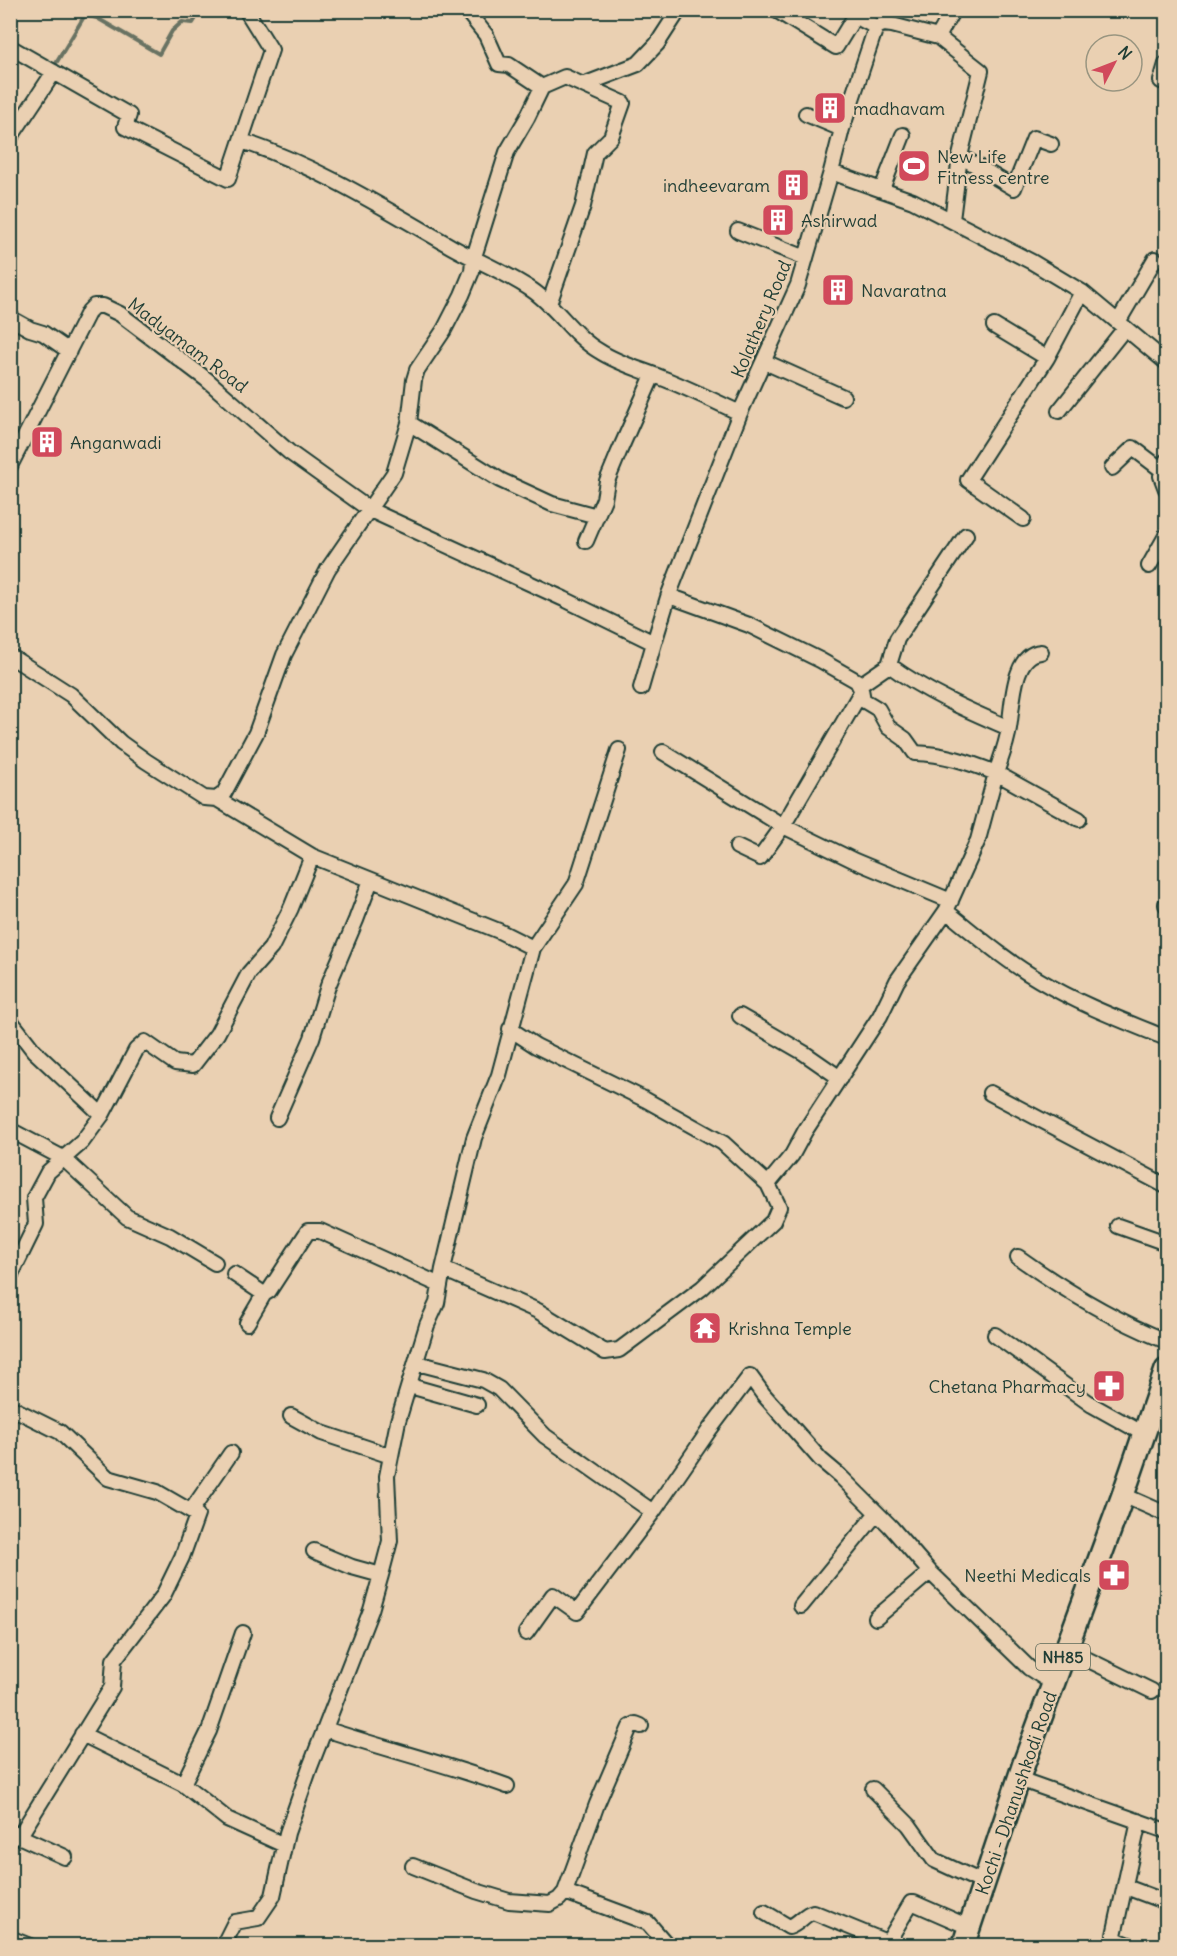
<svg xmlns="http://www.w3.org/2000/svg" width="1177" height="1956" viewBox="0 0 1177 1956" font-family="Delius,sans-serif">
  <style>
    .lines { fill: none; stroke-linecap: round; stroke-linejoin: round }
    .stream { stroke: #687262; stroke-width: 4 }
    .minor-casing { stroke: #1f3d34; stroke-width: 18 }
    .highway-casing { stroke: #1f3d34; stroke-width: 26 }
    .minor { stroke: #ead0b2; stroke-width: 14 }
    .highway { stroke: #ead0b2; stroke-width: 21 }
    .labels { text-anchor: middle; dominant-baseline: central; stroke-width: 4.5; stroke-linejoin: round; paint-order: stroke }
    .shield { fill: #ead0b2; stroke: #5c695a; stroke-width: 1.5 }
    .shield-label { font-size: 16px; font-weight: bold; fill: #1f3d34 }
    .poi-label { font-size: 18px; fill: #1f3d34; stroke: #ead0b2; text-anchor: start }
    .street-label { font-size: 18px; fill: #1f3d34; stroke: #ead0b2 }
  </style>
  <rect width="100%" height="100%" fill="#ead0b2"/>
  <filter id="ink" filterUnits="userSpaceOnUse"><feTurbulence type="fractalNoise" baseFrequency=".0167" numOctaves="2"/><feDisplacementMap in="SourceGraphic" scale="12" xChannelSelector="R" yChannelSelector="G"/><feConvolveMatrix kernelMatrix="1 2 1 2 8 2 1 2 1" color-interpolation-filters="sRGB"/></filter>
  <g filter="url(#ink)">
    <g class="lines">
      <!-- stream -->
      <path class="stream" d="M 55,65 L 85,15 L 97,18 L 159,54 L 172,31 L 182,22 L 193,23 L 201,10"/>
      <!-- minor casing -->
      <g class="minor-casing">
        <path id="minor" d="M 466,10 L 486,35 L 499,64 L 509,65 L 542,87
          M 776,10 L 836,47 L 855,16 L 876,27 L 884,24 L 892,25 L 938,37
          M 10,47 L 129,115 L 125,127 L 228,179 L 271,50 L 246,10
          M 1161,81 L 1166,64
          M 583,85 L 638,64 L 657,44 L 679,10
          M 806,114 L 842,129
          M 10,138 L 54,72
          M 242,141 C 317,166 384,208 452,247 C 479,262 507,273 532,290 C 557,307 573,336 599,351 C 619,364 640,369 662,378 C 688,388 714,401 740,413
          M 960,156 L 1014,188 L 1034,138 L 1051,144
          M 831,172 L 842,129 L 876,27
          M 882,189 L 903,135
          M 952,220 L 960,156 L 981,71 L 938,37 L 953,10
          M 738,231 L 806,258
          M 10,318 L 30,329 L 43,333 L 69,351
          M 1118,322 L 1155,259
          M 994,326 L 1047,358
          M 765,362 L 843,397
          M 1059,411 L 1125,328
          M 409,423 L 500,480 L 552,504 L 597,516
          M 1166,461 L 1161,476 L 1166,489
          M 10,466 L 89,311 L 94,306 L 103,306 L 120,314 L 206,379 L 289,452 L 370,510 L 564,599 L 654,643 L 669,594
          M 1112,468 L 1133,448 L 1162,470
          M 1023,519 L 968,480 L 1047,358 L 1082,292
          M 586,541 L 604,499 L 607,481 L 619,452 L 653,375
          M 1149,566 L 1166,536
          M 1041,652 C 1012,654 1013,706 1009,728 C 1007,743 1001,758 996,773 C 968,762 945,754 915,753 L 905,739 L 888,727 L 878,709 L 863,700 L 861,689 L 857,681 L 820,660 L 749,625 L 672,597 L 669,594 L 740,413 L 798,285 L 831,172 L 913,201 L 1032,262 L 1082,292 L 1166,362
          M 10,656 L 71,695 L 121,743 L 146,761 L 204,798 L 217,799 L 224,793 L 256,733 L 284,655 L 328,569 L 394,473 L 409,423 L 414,380 L 417,370 L 444,330 L 462,295 L 472,271 L 473,260 L 507,152 L 527,118 L 542,87 L 565,77 L 623,103 L 611,137 L 595,153 L 583,206 L 549,304
          M 889,665 L 897,639 L 966,535
          M 860,685 L 889,665 C 926,692 967,710 1009,728
          M 641,688 L 654,643
          M 663,752 L 783,826 L 855,861 L 951,901
          M 217,799 L 312,856 L 499,931 L 533,948 L 499,1075 L 474,1138 L 443,1269 L 437,1303 L 427,1325 L 398,1421 L 387,1476 L 390,1541 L 381,1575 L 371,1610 L 310,1767 L 287,1833 L 273,1896 L 258,1918 L 235,1922 L 223,1946
          M 737,847 L 760,858 L 783,826 L 861,692
          M 1166,904 L 1166,905
          M 947,909 L 978,840 L 996,773 L 1079,819
          M 533,948 L 576,884 L 619,750
          M 740,1016 L 804,1053 L 840,1078
          M 10,1020 L 34,1051 L 102,1115
          M 510,1029 L 536,1046 L 646,1100 L 723,1143 L 768,1184 L 792,1155 L 805,1131 L 880,1016 L 897,981 L 946,911 C 976,935 1006,961 1039,980 C 1079,1004 1124,1021 1166,1038
          M 990,1093 L 1166,1186
          M 277,1118 L 312,1038 L 328,986 L 356,920 L 371,880
          M 10,1130 L 63,1158 L 127,1217 L 170,1236 L 215,1263
          M 1118,1226 L 1166,1243
          M 1018,1257 C 1064,1290 1114,1320 1166,1341
          M 443,1269 L 538,1311 L 605,1352 L 619,1350 L 702,1288 L 773,1221 L 779,1207 L 768,1184
          M 234,1274 L 264,1294 L 269,1291 L 308,1231 L 320,1231 L 440,1285
          M 10,1277 L 36,1224 L 34,1198 L 48,1172 L 82,1142 L 102,1115 L 136,1050 L 145,1042 L 175,1063 L 193,1065 L 217,1034 L 249,973 L 271,948 L 291,908 L 312,856
          M 247,1323 L 264,1294
          M 995,1335 L 1092,1405 L 1144,1434
          M 417,1363 L 483,1380 L 499,1389 L 545,1436 L 653,1512 L 710,1429 L 750,1376 L 763,1394 L 821,1460 L 840,1476 L 890,1526 L 930,1572 L 1029,1668 L 1054,1684
          M 410,1386 L 477,1405
          M 10,1407 L 60,1432 L 108,1478 L 157,1492 L 197,1515 L 182,1557 L 163,1596 L 114,1660 L 112,1687 L 19,1837
          M 291,1416 L 322,1433 L 391,1456
          M 1123,1495 L 1166,1514
          M 191,1511 L 231,1453
          M 314,1551 L 352,1567 L 381,1575
          M 801,1606 L 876,1514
          M 876,1618 L 930,1572
          M 243,1633 L 209,1731 L 183,1784 L 227,1819 L 284,1845
          M 526,1633 L 553,1595 L 577,1612 L 653,1512
          M 1066,1649 L 1152,1691
          M 325,1729 C 385,1749 447,1764 507,1786
          M 82,1734 L 183,1784
          M 1019,1779 L 1166,1831
          M 873,1789 L 909,1825 L 934,1860 L 984,1883
          M 12,1833 L 65,1857
          M 413,1866 L 476,1891 L 509,1901 L 550,1904 L 559,1899 L 565,1892 L 648,1923 L 668,1946
          M 1126,1887 L 1166,1902
          M 565,1892 L 597,1804 L 630,1727 L 636,1724 L 641,1726
          M 764,1912 L 789,1927 C 799,1924 804,1914 813,1912 L 884,1941 L 889,1940 L 911,1903 L 914,1903 L 969,1927
          M 10,1938 L 30,1946
          M 1132,1946 L 1117,1940 L 1114,1935 L 1139,1821"/>
      </g>
      <!-- highway casing -->
      <g class="highway-casing">
        <path id="highway" d="M 963,1946 L 1023,1766 L 1123,1495 L 1166,1370"/>
      </g>
      <!-- minor -->
      <use href="#minor" class="minor"/>
      <!-- highway -->
      <use href="#highway" class="highway"/>
    </g>
  </g>
  <!-- icons -->
  <defs>
    <g id="building-square" transform="scale(1.725)"><rect x="-9" y="-9" width="18" height="18" rx="4" fill="#d1495b" stroke="#ead0b2"/><path d="M-4-6H4V6H1V3H-1V6H-4ZM-2.5-4.3h1.7v1.8h-1.7ZM.8-4.3h1.7v1.8H.8ZM-2.5-1h1.7V.8h-1.7ZM.8-1h1.7V.8H.8Z" fill="#fff"/></g>
    <g id="stadium-square" transform="scale(1.725)"><rect x="-9" y="-9" width="18" height="18" rx="4" fill="#d1495b" stroke="#ead0b2"/><path d="M0-5a6.5 5 0 1 0 0 10a6.5 5 0 1 0 0-10ZM-3.5-1.8h7v3.6h-7Z" fill="#fff"/></g>
    <g id="temple-square" transform="scale(1.725)"><rect x="-9" y="-9" width="18" height="18" rx="4" fill="#d1495b" stroke="#ead0b2"/><path d="M0-6L5-2H3V0L6.5 2.5H4V6H1.5V3h-3V6H-4V2.5H-6.5L-3 0V-2H-5Z" fill="#fff"/></g>
    <g id="pharmacy-square" transform="scale(1.725)"><rect x="-9" y="-9" width="18" height="18" rx="4" fill="#d1495b" stroke="#ead0b2"/><path d="M-2-6h4v4h4v4h-4v4h-4v-4h-4v-4h4Z" fill="#fff"/></g>
  </defs>
  <g fill-rule="evenodd">
    <use href="#building-square" x="830" y="108"/>
    <use href="#stadium-square" x="914" y="166"/>
    <use href="#building-square" x="793" y="185"/>
    <use href="#building-square" x="778" y="220"/>
    <use href="#building-square" x="838" y="290"/>
    <use href="#building-square" x="47" y="442"/>
    <use href="#temple-square" x="705" y="1328"/>
    <use href="#pharmacy-square" x="1109" y="1386"/>
    <use href="#pharmacy-square" x="1114" y="1575"/>
  </g>
  <g class="labels">
    <!-- shield labels -->
    <rect class="shield" x="1036" y="1644" width="54" height="26" rx="4.5"/>
    <g class="shield-label">
      <text x="1063" y="1657">NH85</text>
    </g>
    <!-- poi labels -->
    <g class="poi-label">
      <text x="853" y="108">madhavam</text>
      <text x="937" y="156">New Life<tspan x="937" dy="21">Fitness centre</tspan></text>
      <text x="770" y="185" text-anchor="end">indheevaram</text>
      <text x="801" y="220">Ashirwad</text>
      <text x="861" y="290">Navaratna</text>
      <text x="70" y="442">Anganwadi</text>
      <text x="728" y="1328">Krishna Temple</text>
      <text x="1086" y="1386" text-anchor="end">Chetana Pharmacy</text>
      <text x="1091" y="1575" text-anchor="end">Neethi Medicals</text>
    </g>
    <!-- street labels -->
    <g class="street-label">
      <text transform="translate(761 319) rotate(-67)">Kolathery Road</text>
      <text transform="translate(188 345) rotate(37)">Madyamam Road</text>
      <text transform="translate(1016 1793) rotate(-71)">Kochi - Dhanushkodi Road</text>
    </g>
  </g>
  <!-- margin -->
  <rect width="1177" height="1956" fill="none" stroke="#ead0b2" stroke-width="36"/>
  <rect x="18" y="18" width="1141" height="1920" fill="none" stroke="#1f3d34" stroke-width="2" filter="url(#ink)"/>
  <!-- north arrow -->
  <g transform="translate(1114 63) rotate(48)"><circle r="28" fill="#ead0b2" stroke="#999580" stroke-width="1.5"/>
  <path d="M0-4.5L10 22L0 15L-10 22Z" fill="#d1495b"/>
  <text y="-9" font-size="16" font-weight="bold" text-anchor="middle" fill="#1f3d34">N</text>
  </g>
</svg>
